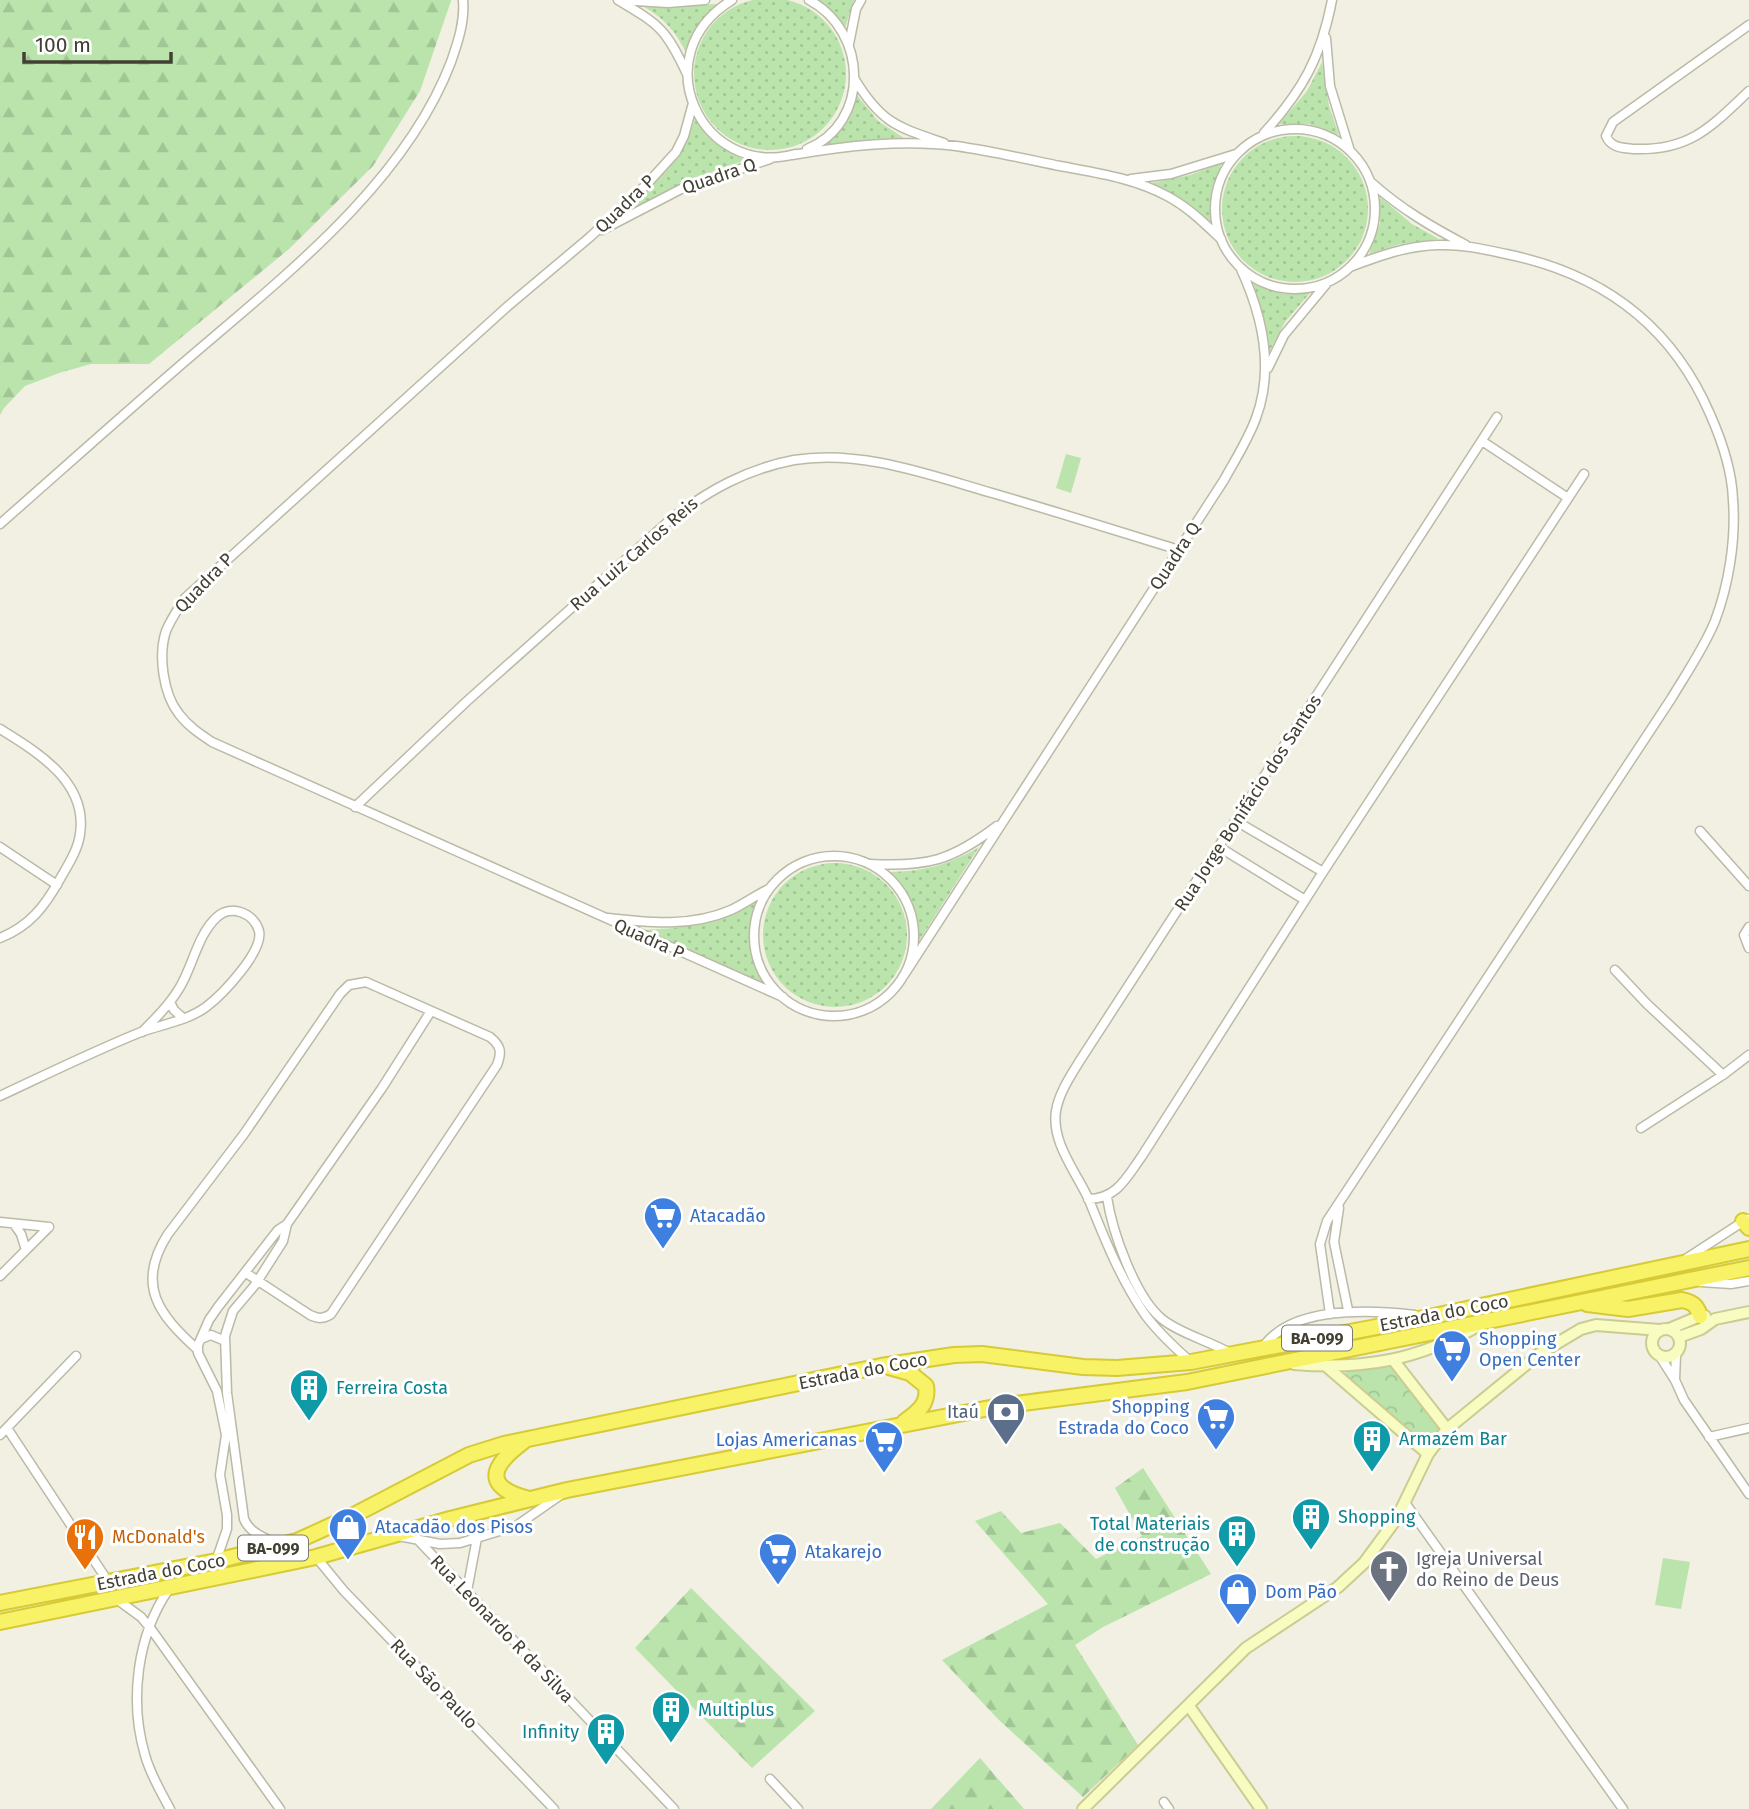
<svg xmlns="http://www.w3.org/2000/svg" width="1749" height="1809" viewBox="0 0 1749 1809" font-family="'Fira Sans',sans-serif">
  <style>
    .grass { fill: url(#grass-dots) }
    .forest { fill: url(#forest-firs) }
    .park { fill: url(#park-crowns) }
    .pitch { fill: #bae4ac }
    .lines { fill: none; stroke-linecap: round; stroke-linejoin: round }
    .street-casing { stroke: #bbbaa6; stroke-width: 11 }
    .secondary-casing { stroke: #cacc92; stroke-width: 14 }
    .highway-casing { stroke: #d6ca37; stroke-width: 18 }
    .street { stroke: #fff; stroke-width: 8 }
    .secondary { stroke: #f9fcc1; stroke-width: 10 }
    .highway { stroke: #f8f266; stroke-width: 14 }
    .labels { text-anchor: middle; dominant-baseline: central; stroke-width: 6; stroke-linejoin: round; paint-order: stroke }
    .shield { fill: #fff; stroke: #7b7970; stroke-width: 2 }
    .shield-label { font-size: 16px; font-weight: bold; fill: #424033 }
    .street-label { font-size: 18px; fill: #424033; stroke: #fff }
    .shop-label { font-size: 18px; fill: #366cbe; stroke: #fff; text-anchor: start }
    .culture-label { font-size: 18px; fill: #0d838f; stroke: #fff; text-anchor: start }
    .service-label { font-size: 18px; fill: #4e5e75; stroke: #fff; text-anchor: end }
    .food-label { font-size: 18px; fill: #c56008; stroke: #fff; text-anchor: start }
    .worship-label { font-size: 18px; fill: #5b616d; stroke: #fff; text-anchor: start }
  </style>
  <defs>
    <pattern id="grass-dots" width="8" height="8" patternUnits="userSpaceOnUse" patternTransform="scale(1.75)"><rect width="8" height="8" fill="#bae4ac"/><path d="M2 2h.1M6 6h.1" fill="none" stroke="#a1c594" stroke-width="1.8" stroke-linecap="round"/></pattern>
    <pattern id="forest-firs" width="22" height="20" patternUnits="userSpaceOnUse" patternTransform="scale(1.75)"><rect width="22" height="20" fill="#bae4ac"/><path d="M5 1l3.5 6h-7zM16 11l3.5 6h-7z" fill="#a1c594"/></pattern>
    <pattern id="park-crowns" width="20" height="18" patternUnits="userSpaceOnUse" patternTransform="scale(1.75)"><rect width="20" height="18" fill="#bae4ac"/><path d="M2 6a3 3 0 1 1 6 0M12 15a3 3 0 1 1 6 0" fill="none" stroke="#a1c594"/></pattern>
  </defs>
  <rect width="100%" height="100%" fill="#f1f0e3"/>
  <!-- grass -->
  <path class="grass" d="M694 74a76 76 0 1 1 152 0a76 76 0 1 1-152 0Z
    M 819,0 L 854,0 L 845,28 L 832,12 Z
    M 718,4 L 697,27 L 686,53 C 677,33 664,18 644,7 Z
    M 1322,62 L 1329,106 L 1339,135 L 1309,124 L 1279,124 L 1307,91 Z
    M 856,94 L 878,121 L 907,140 L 825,144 L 844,123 Z
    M 695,118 C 707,139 724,152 746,160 L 687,181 L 622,215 C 653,185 683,160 695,118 Z
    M1222 209a73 73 0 1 1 146 0a73 73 0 1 1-146 0Z
    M 1222,163 L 1211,193 L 1211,223 L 1186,202 L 1151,183 L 1190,175 Z
    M 1380,197 L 1412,224 L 1439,239 L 1400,244 L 1369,254 L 1380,223 Z
    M 1253,283 L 1284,294 L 1310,293 L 1285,322 L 1269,352 L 1265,322 Z
    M 979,847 L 919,941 C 919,913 910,891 889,872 C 923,872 951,864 979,847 Z
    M763 935a72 72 0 1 1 144 0a72 72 0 1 1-144 0Z
    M 757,901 C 745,930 748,958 766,986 L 640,930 C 681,929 722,923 757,901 Z"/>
  <!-- forest -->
  <path class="forest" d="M 0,0 L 451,0 L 451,1 L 420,91 L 373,166 L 289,249 L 149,364 L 91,364 L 59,373 L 25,386 L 4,408 L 0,415 Z
    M 1143,1468 L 1211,1574 L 1103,1627 L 1075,1645 L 1138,1745 L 1083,1797 L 999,1720 L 942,1660 L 1048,1604 L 975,1521 L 1001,1511 L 1021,1533 L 1060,1523 L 1096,1559 L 1142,1536 L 1115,1488 Z
    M 691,1588 L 815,1711 L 752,1768 L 635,1648 Z
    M 980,1758 L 1024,1809 L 931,1809 Z"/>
  <!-- park -->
  <path class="park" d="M 1391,1367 L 1442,1430 L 1426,1448 L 1344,1377 L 1347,1370 Z"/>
  <!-- pitch -->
  <path class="pitch" d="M 1066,454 L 1081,458 L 1071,493 L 1056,488 Z
    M 1663,1558 L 1690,1562 L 1681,1609 L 1655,1605 Z"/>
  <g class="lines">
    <!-- street casing -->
    <g class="street-casing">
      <path id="street" d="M 618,0 C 660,25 666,29 687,74
        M 620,0 L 668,3 L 705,0
        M 732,0 C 642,55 702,180 795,154
        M 1749,25 L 1613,122 L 1606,136 C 1611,148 1623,148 1634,149 C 1690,151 1711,127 1749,91
        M 1326,38 L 1330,86 L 1350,151
        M 849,44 L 856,9 L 861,0
        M 854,78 C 881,123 897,127 944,143
        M 693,103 L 684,136 L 676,152 L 646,185 L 590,237 L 508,306 L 185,598 C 178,609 171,619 166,631 C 158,655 163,694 179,714 C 188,726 200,734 212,742 L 783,997
        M1215 209a80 80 0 1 1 160 0a80 80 0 1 1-160 0Z
        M 1264,133 C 1303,90 1321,57 1332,0
        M 807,149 C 871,123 868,31 809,0
        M 792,155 C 845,146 902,139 956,146 C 991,151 1026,159 1060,166 C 1097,173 1134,178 1167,196 C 1188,207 1204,223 1221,239
        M 1131,179 L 1171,174 L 1236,154
        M 1372,183 C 1401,209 1432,227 1466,245
        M 602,230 L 681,189 L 770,159
        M 1268,368 L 1284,335 L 1328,282
        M 1482,441 L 1568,498
        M 0,524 C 58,473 116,421 175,370 C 274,284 403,188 451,62 C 458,42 465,21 463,0
        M 0,729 C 37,752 88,782 80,834 C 78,850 68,865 60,879 C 45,906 30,926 0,938
        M 355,807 L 466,702 L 671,519 C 709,490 747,469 794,460 C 860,449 930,475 992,493 C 1054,511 1117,531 1179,550
        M 1236,821 L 1323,872
        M 1700,831 L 1749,886
        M 0,847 L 57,885
        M 1219,847 L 1305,900
        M754 936a80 80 0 1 1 160 0a80 80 0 1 1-160 0Z
        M 870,864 C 927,867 951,861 997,826
        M 608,918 C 650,923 692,927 731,910 C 744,904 756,895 769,889
        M 1749,927 L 1744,935 L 1749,948
        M 1615,970 L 1647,1004 L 1723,1075
        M 904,975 L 1224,480 C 1235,460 1248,440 1256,418 C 1275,367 1262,314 1240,267
        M 170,1002 L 174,1010 L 183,1018
        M 0,1096 C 47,1074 94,1051 141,1032 C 163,1024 187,1021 206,1007 C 222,995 264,951 259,931 C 254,913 231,904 217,917 C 198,934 193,965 180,987 C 170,1004 156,1018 142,1032
        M 1641,1128 L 1723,1075 L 1749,1055
        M 1107,1197 C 1112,1231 1135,1297 1162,1319 C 1179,1333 1209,1341 1230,1353
        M 1088,1199 C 1117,1199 1127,1177 1142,1156 L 1323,872 L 1584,474
        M 1339,1208 L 1334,1242 L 1348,1310
        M 0,1222 L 49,1227
        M 14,1224 L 21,1234 L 26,1250
        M 1687,1258 L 1747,1219
        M 0,1276 L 49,1227
        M 1701,1282 L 1731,1284 L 1749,1281
        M 1330,1314 L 1320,1244 L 1327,1221 L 1671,699 C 1686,674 1704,648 1715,621 C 1729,584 1736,539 1733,500 C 1732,470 1722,441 1710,414 C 1671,324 1600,273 1506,254 C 1483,249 1461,244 1437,245 C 1406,246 1379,256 1350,267
        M 201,1339 L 211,1335 L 225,1341
        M 1262,1349 C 1289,1305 1371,1310 1415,1315
        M 198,1350 C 159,1315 135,1285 168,1234 L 244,1134 L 340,994 L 349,985 L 366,982 L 490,1037 C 501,1046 502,1052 497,1065 L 331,1314 C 323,1319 319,1319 310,1315 L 246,1273
        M 1659,1355 L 1675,1380 L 1684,1400 L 1749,1494
        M 1191,1362 C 1175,1348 1159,1333 1146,1316 C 1121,1280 1105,1240 1089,1200 C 1077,1173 1051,1143 1056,1111 C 1059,1093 1070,1077 1079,1062 L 1497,417
        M 1675,1380 L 1676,1354
        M 7,1428 L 109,1583
        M 0,1435 L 76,1356
        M 1709,1437 L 1749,1428
        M 1406,1504 L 1623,1809
        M 399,1536 L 440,1544 L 460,1543 L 516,1526 L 562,1494
        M 417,1539 L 674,1809
        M 277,1544 C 263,1537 250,1533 244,1519 L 227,1393 L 225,1336 L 233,1311 L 255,1285 L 283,1241 L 287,1224
        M 316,1557 L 344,1591 L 554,1809
        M 216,1561 L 227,1529 L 227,1515 L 220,1475 L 226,1435 L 217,1391 L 198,1353 L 198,1345 L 209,1320 L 218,1307 L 278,1230 L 287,1224 L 382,1088 L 431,1011
        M 169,1589 C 137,1635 129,1701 145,1755 C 150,1774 161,1792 170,1809
        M 467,1591 L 477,1538
        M 115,1598 L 141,1617 L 151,1629 L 280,1809
        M 770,1779 L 798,1809
        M 1164,1802 L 1169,1809"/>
    </g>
    <!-- secondary casing -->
    <g class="secondary-casing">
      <path id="secondary" d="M1652 1343a14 14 0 1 1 28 0a14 14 0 1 1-28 0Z
        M 1669,1329 L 1700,1316 L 1705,1316
        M 1679,1337 L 1701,1329 L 1715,1319 L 1749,1312
        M 1394,1361 L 1447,1429
        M 1294,1364 C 1364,1370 1418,1360 1480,1325
        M 1326,1366 L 1428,1454
        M 1189,1706 L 1261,1809
        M 1083,1809 L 1246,1648 L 1338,1587 L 1364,1563 L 1397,1518 L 1428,1454 L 1447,1429 L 1457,1421 L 1539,1354 L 1581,1329 L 1596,1325 L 1660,1330"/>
    </g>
    <!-- highway casing -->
    <g class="highway-casing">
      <path id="highway" d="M 1743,1221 L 1749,1228
        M 1587,1304 L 1628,1309 L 1682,1300 C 1692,1302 1697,1305 1700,1316
        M 889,1367 L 910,1373 L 926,1386 C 929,1404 918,1412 904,1422
        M 523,1442 C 491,1466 482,1487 529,1499
        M 0,1603 L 216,1561 L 297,1541 L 354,1515 L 469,1455 L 504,1444 L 881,1366 L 954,1355 L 982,1354 L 1083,1367 L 1117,1368 L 1191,1362 L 1429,1317 L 1749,1249
        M 0,1622 L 316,1557 L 450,1519 L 567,1490 L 1000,1406 L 1187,1382 L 1749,1268"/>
    </g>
    <!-- street -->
    <use href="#street" class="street"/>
    <!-- secondary -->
    <use href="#secondary" class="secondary"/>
    <!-- highway -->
    <use href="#highway" class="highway"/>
  </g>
  <!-- icons -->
  <defs>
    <g id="supermarket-pin" transform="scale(2.0125)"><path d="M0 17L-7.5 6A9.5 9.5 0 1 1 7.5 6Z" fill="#3f7fe0" stroke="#fff"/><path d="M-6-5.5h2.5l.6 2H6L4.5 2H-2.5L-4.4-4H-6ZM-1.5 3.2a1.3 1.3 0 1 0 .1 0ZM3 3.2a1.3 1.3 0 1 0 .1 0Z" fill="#fff"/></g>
    <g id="building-pin" transform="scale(2.0125)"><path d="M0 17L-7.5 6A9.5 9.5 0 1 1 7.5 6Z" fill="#0f9aa8" stroke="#fff"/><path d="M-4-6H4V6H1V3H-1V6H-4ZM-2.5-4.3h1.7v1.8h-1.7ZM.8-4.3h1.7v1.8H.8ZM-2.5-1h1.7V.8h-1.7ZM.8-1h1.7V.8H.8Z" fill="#fff"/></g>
    <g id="bank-pin" transform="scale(2.0125)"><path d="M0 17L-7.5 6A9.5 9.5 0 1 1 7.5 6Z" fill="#5c6f8a" stroke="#fff"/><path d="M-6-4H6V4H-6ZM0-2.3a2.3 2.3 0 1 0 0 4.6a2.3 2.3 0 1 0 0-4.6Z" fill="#fff"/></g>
    <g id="shop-pin" transform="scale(2.0125)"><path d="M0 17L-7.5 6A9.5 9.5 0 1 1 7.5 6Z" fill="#3f7fe0" stroke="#fff"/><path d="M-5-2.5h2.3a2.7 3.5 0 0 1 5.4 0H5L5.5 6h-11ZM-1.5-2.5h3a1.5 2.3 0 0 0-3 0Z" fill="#fff"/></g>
    <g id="restaurant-pin" transform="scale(2.0125)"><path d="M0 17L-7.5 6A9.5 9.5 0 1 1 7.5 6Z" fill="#e8710a" stroke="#fff"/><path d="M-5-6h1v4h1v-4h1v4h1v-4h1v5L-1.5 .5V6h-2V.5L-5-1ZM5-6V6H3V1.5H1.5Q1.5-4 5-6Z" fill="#fff"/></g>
    <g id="church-pin" transform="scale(2.0125)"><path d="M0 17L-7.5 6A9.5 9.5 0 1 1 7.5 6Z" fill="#6b7280" stroke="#fff"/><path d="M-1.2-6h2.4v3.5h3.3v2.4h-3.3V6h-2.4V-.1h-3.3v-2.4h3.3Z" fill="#fff"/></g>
  </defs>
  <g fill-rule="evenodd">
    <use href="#supermarket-pin" x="663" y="1216"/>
    <use href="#supermarket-pin" x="1452" y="1349"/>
    <use href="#building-pin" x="309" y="1388"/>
    <use href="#bank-pin" x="1006" y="1412"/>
    <use href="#supermarket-pin" x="1216" y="1417"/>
    <use href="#building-pin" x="1372" y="1439"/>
    <use href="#supermarket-pin" x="884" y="1440"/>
    <use href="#building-pin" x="1311" y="1517"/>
    <use href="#shop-pin" x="348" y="1527"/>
    <use href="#building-pin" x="1237" y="1534"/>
    <use href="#restaurant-pin" x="85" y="1537"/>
    <use href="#supermarket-pin" x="778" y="1552"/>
    <use href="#church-pin" x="1389" y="1569"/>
    <use href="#shop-pin" x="1238" y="1592"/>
    <use href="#building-pin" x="671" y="1710"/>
    <use href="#building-pin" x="606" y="1732"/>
  </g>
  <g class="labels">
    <!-- shield labels -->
    <g class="shield">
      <rect x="1282" y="1325.5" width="70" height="25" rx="5"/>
      <rect x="238" y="1535.5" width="70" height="25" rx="5"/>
    </g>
    <g class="shield-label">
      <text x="1317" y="1338">BA-099</text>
      <text x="273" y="1548">BA-099</text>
    </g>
    <!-- street labels -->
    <g class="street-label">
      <text transform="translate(719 176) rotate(-19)">Quadra Q</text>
      <text transform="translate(625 204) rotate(-44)">Quadra P</text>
      <text transform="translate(634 554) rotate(-41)">Rua Luiz Carlos Reis</text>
      <text transform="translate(1175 556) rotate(-57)">Quadra Q</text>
      <text transform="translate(204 583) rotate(-46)">Quadra P</text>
      <text transform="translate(1248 803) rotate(-57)">Rua Jorge Bonifácio dos Santos</text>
      <text transform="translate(649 939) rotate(24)">Quadra P</text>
      <text transform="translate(1444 1313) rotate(-11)">Estrada do Coco</text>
      <text transform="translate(863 1371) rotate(-11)">Estrada do Coco</text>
      <text transform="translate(161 1572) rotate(-11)">Estrada do Coco</text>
      <text transform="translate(502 1629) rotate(46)">Rua Leonardo R da Silva</text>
      <text transform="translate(434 1684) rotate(46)">Rua São Paulo</text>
    </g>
    <!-- shop labels -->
    <g class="shop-label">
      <text x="690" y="1216">Atacadão</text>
      <text x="1479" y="1339">Shopping<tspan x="1479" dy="21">Open Center</tspan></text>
      <text x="1189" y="1407" text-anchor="end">Shopping<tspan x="1189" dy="21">Estrada do Coco</tspan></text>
      <text x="857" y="1440" text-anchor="end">Lojas Americanas</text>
      <text x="375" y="1527">Atacadão dos Pisos</text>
      <text x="805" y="1552">Atakarejo</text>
      <text x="1265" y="1592">Dom Pão</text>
    </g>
    <!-- culture labels -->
    <g class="culture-label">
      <text x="336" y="1388">Ferreira Costa</text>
      <text x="1399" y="1439">Armazém Bar</text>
      <text x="1338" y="1517">Shopping</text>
      <text x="1210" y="1524" text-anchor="end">Total Materiais<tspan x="1210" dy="21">de construção</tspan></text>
      <text x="698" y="1710">Multiplus</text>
      <text x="579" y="1732" text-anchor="end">Infinity</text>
    </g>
    <!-- service labels -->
    <g class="service-label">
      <text x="979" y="1412">Itaú</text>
    </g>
    <!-- food labels -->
    <g class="food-label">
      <text x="112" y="1537">McDonald's</text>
    </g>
    <!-- worship labels -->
    <g class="worship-label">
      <text x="1416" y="1559">Igreja Universal<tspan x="1416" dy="21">do Reino de Deus</tspan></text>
    </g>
  </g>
  <!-- scale -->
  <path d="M24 52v10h147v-10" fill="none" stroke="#424033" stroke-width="3.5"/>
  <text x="35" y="52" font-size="21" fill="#424033" stroke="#ffffff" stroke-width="5" paint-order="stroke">100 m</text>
</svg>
